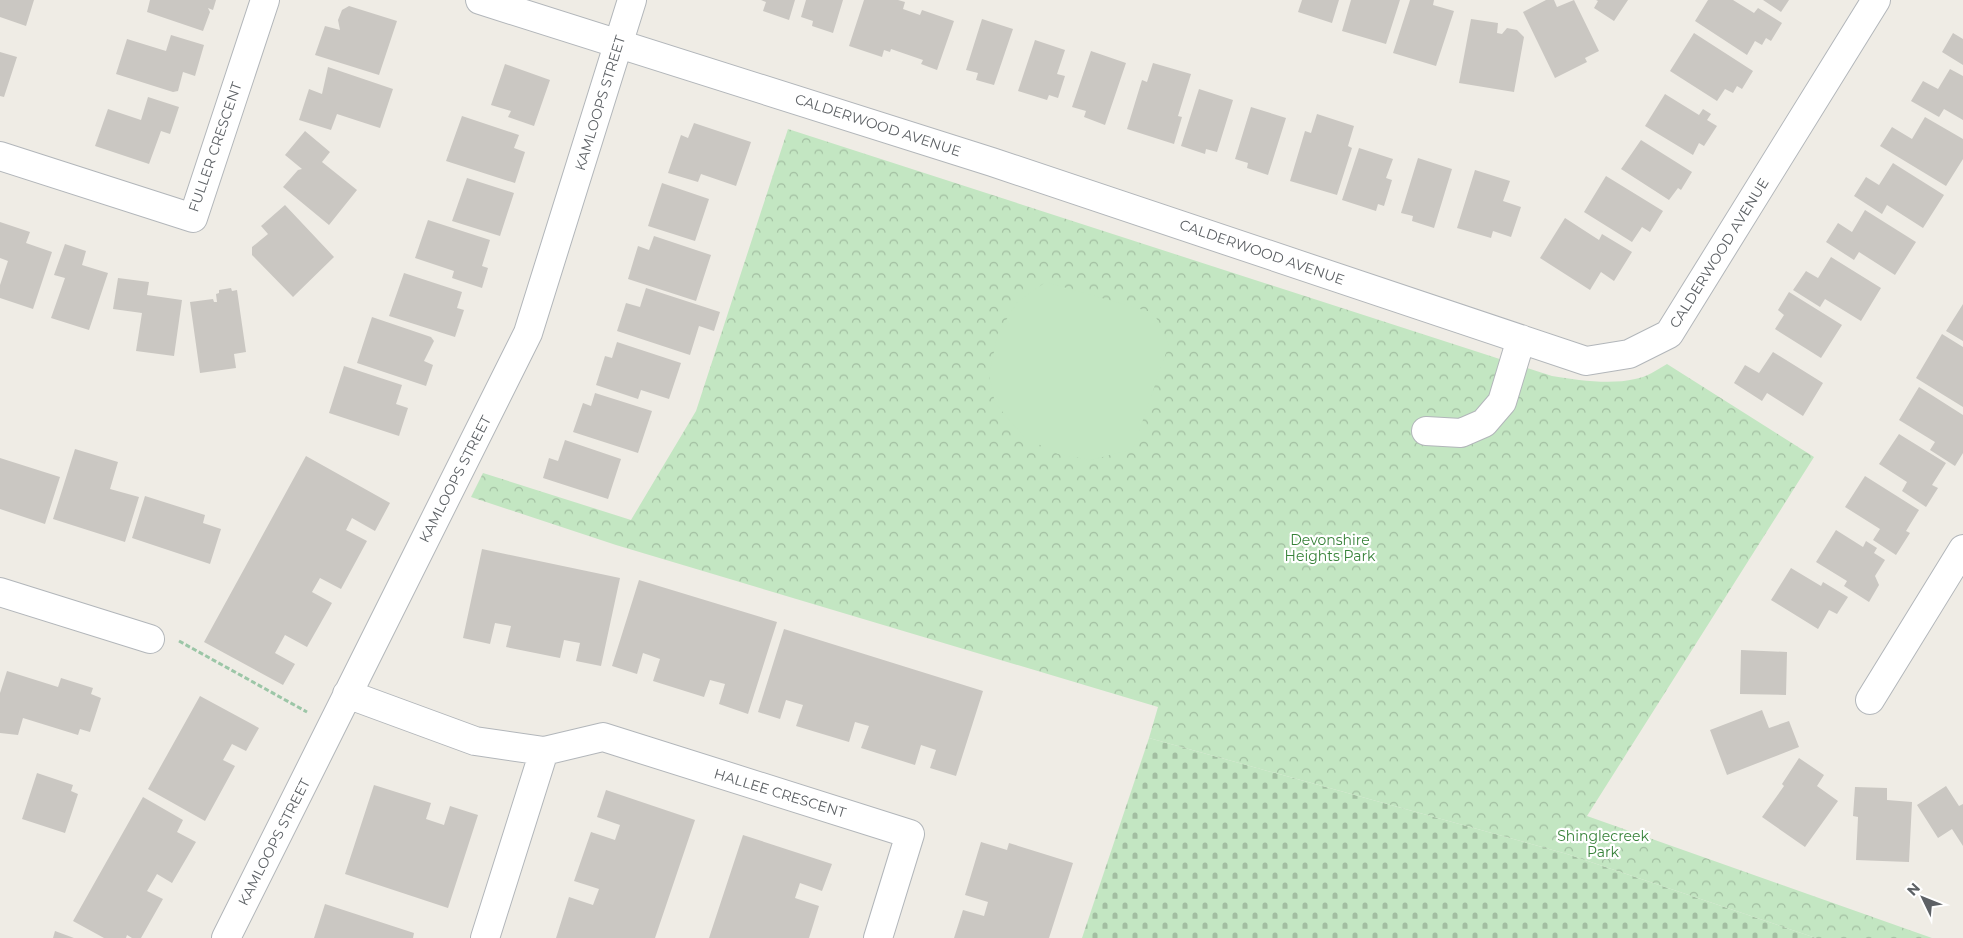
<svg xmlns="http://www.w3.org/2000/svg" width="1963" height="938" viewBox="0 0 1963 938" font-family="Montserrat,sans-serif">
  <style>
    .cemetery { fill: url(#cemetery-stones) }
    .park { fill: url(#park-crowns) }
    .pitch { fill: #c3e6c2 }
    .building { fill: #cac7c2 }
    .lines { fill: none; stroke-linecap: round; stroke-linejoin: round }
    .minor-casing { stroke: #b2b6ba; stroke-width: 30 }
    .path { stroke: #9cc6a7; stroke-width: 3; stroke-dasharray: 5 2.5; stroke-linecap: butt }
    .minor { stroke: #fff; stroke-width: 28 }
    .labels { text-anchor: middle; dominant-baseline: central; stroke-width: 4.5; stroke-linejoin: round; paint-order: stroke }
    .street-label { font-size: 14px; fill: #5d6165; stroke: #fff }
    .park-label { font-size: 14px; fill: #378239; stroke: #fff }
  </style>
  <defs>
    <pattern id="cemetery-stones" width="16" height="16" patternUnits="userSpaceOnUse" patternTransform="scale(1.25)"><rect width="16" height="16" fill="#c3e6c2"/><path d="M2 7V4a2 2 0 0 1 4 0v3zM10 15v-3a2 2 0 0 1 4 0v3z" fill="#a2bea1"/></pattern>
    <pattern id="park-crowns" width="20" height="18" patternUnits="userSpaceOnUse" patternTransform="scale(1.25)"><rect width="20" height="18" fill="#c3e6c2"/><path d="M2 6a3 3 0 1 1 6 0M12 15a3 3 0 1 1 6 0" fill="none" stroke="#a2bea1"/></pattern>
  </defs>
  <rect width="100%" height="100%" fill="#efece5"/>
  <!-- cemetery -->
  <path class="cemetery" d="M 1149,738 L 1567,854 L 1816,938 L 1082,938 Z"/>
  <!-- park -->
  <path class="park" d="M 788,129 L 1552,376 C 1577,380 1610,385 1635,379 C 1647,377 1657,370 1667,364 L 1814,457 L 1587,816 L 1932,938 L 1816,938 L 1567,854 L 1149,738 L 1158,707 L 616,545 L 471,497 L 483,473 L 631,520 L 696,411 Z"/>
  <!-- pitch -->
  <path class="pitch" d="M 1046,282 L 1154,313 L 1169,344 L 1133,449 L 1091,460 L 1058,454 L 1024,437 L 995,403 L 989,375 L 998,333 L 1018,301 Z"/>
  <!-- building -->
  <path class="building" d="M 0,0 L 34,0 L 26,26 L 0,17 Z
    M 150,0 L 216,0 L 213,10 L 208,8 L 210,12 L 203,31 L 147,12 Z
    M 761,0 L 795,0 L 789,20 L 763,11 L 766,2 Z
    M 806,0 L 843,0 L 833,33 L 812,26 L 813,21 L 801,17 Z
    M 864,0 L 898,0 L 905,2 L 903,9 L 920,15 L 922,10 L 954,21 L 937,70 L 921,64 L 923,60 L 891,49 L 890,52 L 884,50 L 882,57 L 849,46 Z
    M 1302,0 L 1339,0 L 1332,23 L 1298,12 Z
    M 1351,0 L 1400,0 L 1386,44 L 1342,31 Z
    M 1410,0 L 1434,0 L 1433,5 L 1454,11 L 1436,66 L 1393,53 Z
    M 1546,0 L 1554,0 L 1557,7 L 1574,0 L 1599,51 L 1585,58 L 1587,62 L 1555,78 L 1523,12 Z
    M 1596,0 L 1628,0 L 1614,21 L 1594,8 L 1598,1 Z
    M 1708,0 L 1733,0 L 1754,13 L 1758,8 L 1782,23 L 1771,41 L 1766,38 L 1762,45 L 1755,41 L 1747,55 L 1695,21 Z
    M 1763,0 L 1789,0 L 1781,12 Z
    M 349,6 L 397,21 L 379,75 L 315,55 L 325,26 L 340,30 L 338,20 L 342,10 Z
    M 982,19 L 1013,29 L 994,85 L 976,80 L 978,73 L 966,70 Z
    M 1471,19 L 1498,23 L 1497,33 L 1502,34 L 1507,28 L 1517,30 L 1524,37 L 1514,92 L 1459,83 Z
    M 1694,33 L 1753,71 L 1742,89 L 1737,86 L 1733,93 L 1725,89 L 1717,101 L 1670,71 Z
    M 1953,33 L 1963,39 L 1963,65 L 1942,52 Z
    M 171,35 L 204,45 L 195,76 L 183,72 L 178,91 L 173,92 L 116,74 L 127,39 L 166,51 Z
    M 1035,40 L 1065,50 L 1057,74 L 1065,76 L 1058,98 L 1049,95 L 1047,100 L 1018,91 Z
    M 1091,51 L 1126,63 L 1105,125 L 1084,117 L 1086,111 L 1072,107 Z
    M 0,52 L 17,57 L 4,97 L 0,96 Z
    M 1153,63 L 1191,74 L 1178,116 L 1182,117 L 1174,144 L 1127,129 L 1142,80 L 1147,82 Z
    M 505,64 L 550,80 L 534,126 L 508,117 L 511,111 L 491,105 Z
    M 328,67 L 393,89 L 380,128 L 337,114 L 331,130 L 299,120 L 309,89 L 322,94 Z
    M 1950,69 L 1963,76 L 1963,120 L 1944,109 L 1939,117 L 1911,101 L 1923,81 L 1938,89 Z
    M 1199,89 L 1233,100 L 1217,152 L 1206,149 L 1205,154 L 1181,146 Z
    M 1665,94 L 1699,115 L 1703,109 L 1711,114 L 1707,120 L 1717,126 L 1704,146 L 1699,143 L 1693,155 L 1645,126 Z
    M 148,97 L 179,107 L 170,134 L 161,131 L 149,164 L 95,146 L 108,109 L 141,120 Z
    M 1251,107 L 1286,118 L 1268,175 L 1247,168 L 1248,163 L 1235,159 Z
    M 1317,114 L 1354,126 L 1348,146 L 1352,148 L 1337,195 L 1290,181 L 1305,131 L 1311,133 Z
    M 462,116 L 519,135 L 514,148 L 525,152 L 515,183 L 446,161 Z
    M 1925,117 L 1963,139 L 1963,159 L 1946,186 L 1880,146 L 1892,127 L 1912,139 Z
    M 694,123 L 751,142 L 736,186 L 701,174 L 698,182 L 668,173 L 681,135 L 688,138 Z
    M 305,131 L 330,152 L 322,162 L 357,190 L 329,225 L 283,187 L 298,170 L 302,169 L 285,155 Z
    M 1641,140 L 1692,172 L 1681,190 L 1678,188 L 1669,200 L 1621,169 Z
    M 1359,148 L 1393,159 L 1386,178 L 1392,180 L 1384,206 L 1378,204 L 1376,211 L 1342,200 Z
    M 1418,158 L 1452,169 L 1434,228 L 1412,221 L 1413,216 L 1401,213 Z
    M 1893,163 L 1944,195 L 1923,228 L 1887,205 L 1882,214 L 1854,196 L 1866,177 L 1879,185 Z
    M 1475,170 L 1510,181 L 1503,201 L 1521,207 L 1511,237 L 1493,231 L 1491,238 L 1457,228 Z
    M 1606,176 L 1663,211 L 1650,232 L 1642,227 L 1632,242 L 1584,212 Z
    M 467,178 L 514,193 L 500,236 L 452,221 Z
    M 662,183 L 709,199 L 695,241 L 648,226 Z
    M 285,205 L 334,257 L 293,297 L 252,255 L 252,247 L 268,234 L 261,226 Z
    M 1865,210 L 1916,242 L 1895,275 L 1859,252 L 1854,260 L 1826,242 L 1838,223 L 1852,232 Z
    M 1565,218 L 1599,240 L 1602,234 L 1632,252 L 1614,281 L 1601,272 L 1590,290 L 1540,258 Z
    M 428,220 L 490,240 L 482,266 L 488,268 L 482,288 L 452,278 L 454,271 L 415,258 Z
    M 0,222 L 30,232 L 26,243 L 52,252 L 33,309 L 0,298 L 0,285 L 8,261 L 0,258 Z
    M 654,236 L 711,255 L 696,301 L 628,279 L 638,246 L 649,250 Z
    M 65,244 L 86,251 L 82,265 L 108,273 L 89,330 L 51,318 L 65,278 L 54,275 Z
    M 1831,257 L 1881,288 L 1861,321 L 1825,299 L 1820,307 L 1793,290 L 1806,271 L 1818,278 Z
    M 404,273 L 462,292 L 457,308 L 464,310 L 455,337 L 389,316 Z
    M 118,278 L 149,282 L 147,295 L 182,300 L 174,356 L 136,351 L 142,313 L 113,309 Z
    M 231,288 L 232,291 L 237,290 L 246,352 L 234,354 L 236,368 L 200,373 L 190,302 L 213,299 L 214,302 L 217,302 L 216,294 L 219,293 L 219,290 Z
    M 646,288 L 720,312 L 714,331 L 699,326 L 690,355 L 617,331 L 626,303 L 640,307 Z
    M 1789,292 L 1842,325 L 1821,358 L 1775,329 L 1784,315 L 1778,310 Z
    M 1963,304 L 1963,341 L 1946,331 Z
    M 372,317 L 431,337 L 434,341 L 424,361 L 433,365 L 426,386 L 357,363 Z
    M 1942,334 L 1963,347 L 1963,407 L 1916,378 Z
    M 617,342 L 681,363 L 669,399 L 641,390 L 638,399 L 596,385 L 605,356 L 612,358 Z
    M 1773,352 L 1823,383 L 1803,416 L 1767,393 L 1762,401 L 1734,383 L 1745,365 L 1759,373 Z
    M 344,366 L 402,385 L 396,404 L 408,408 L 399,436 L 329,413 Z
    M 1919,387 L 1963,415 L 1963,453 L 1955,466 L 1930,450 L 1935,442 L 1899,420 Z
    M 595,393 L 652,411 L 638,453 L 573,432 L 583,403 L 591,406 Z
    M 1899,434 L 1946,463 L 1932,485 L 1938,488 L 1926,507 L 1902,491 L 1907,482 L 1879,464 Z
    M 565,440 L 621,459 L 608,499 L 543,478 L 549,458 L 558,461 Z
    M 75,449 L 118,462 L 110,489 L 139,497 L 125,542 L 53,519 Z
    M 306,456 L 390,503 L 375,531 L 352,518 L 346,530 L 367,541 L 341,589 L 320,578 L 312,592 L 332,603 L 307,647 L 285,635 L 275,653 L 295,664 L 283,685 L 204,642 Z
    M 0,458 L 60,477 L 45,524 L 0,509 Z
    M 1865,476 L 1919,510 L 1906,531 L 1910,533 L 1896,555 L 1873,540 L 1880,529 L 1845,507 Z
    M 145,496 L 205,515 L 203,523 L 221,529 L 210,564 L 132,538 Z
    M 1836,530 L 1863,547 L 1866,541 L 1877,548 L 1874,553 L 1885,560 L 1875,576 L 1879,585 L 1869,602 L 1844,586 L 1847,581 L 1816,562 Z
    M 482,549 L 620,578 L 601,666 L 576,661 L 580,643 L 564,640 L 560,658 L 506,647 L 511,626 L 495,623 L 490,644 L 463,638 Z
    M 1791,568 L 1821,586 L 1823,582 L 1848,597 L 1837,614 L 1829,610 L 1818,629 L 1771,600 Z
    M 639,580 L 777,622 L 748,714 L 719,704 L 725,684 L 710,680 L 704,697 L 653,681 L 660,659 L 643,653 L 637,674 L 612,666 Z
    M 784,629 L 983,691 L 956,776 L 930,768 L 936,750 L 921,745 L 915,765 L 861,748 L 869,726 L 855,722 L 849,742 L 796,726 L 803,705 L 786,700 L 780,719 L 758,712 Z
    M 1741,650 L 1787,652 L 1786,695 L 1740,694 Z
    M 7,671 L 58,687 L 61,678 L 93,688 L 91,694 L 101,698 L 90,732 L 80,729 L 78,735 L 23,718 L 18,735 L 0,733 L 0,693 Z
    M 200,696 L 259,728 L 246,751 L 232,744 L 223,760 L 235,766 L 205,821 L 148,789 Z
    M 1762,710 L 1769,728 L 1789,721 L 1799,747 L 1727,775 L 1710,730 Z
    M 1799,758 L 1824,775 L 1817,786 L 1838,801 L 1805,847 L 1762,817 L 1784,786 L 1782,784 Z
    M 37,773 L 73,785 L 71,791 L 78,794 L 65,833 L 22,819 Z
    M 374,785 L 431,803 L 426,819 L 444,825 L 450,806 L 478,815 L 448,908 L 345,874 Z
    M 1946,786 L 1959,806 L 1963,804 L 1963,846 L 1952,829 L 1938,838 L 1917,805 Z
    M 1855,787 L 1887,788 L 1887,800 L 1912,802 L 1909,862 L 1856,860 L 1858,817 L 1853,816 Z
    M 606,790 L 695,820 L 655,938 L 556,938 L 569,897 L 593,905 L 599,889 L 574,881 L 591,832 L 615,840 L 620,825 L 597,817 Z
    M 143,797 L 183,820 L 177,832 L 196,842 L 172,883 L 157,874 L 147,891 L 163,899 L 141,938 L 132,938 L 127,935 L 126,938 L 104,938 L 73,921 Z
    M 743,835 L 832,864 L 822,891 L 800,883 L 795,898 L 819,906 L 809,938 L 709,938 Z
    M 981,842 L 1007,850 L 1009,843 L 1073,863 L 1049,938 L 954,938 L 963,910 L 984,916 L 988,902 L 965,895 Z
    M 325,904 L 414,933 L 413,938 L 314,938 Z
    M 55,931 L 74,938 L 53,938 Z"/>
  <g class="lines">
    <!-- minor casing -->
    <g class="minor-casing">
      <path id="minor" d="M 480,0 L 992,162 L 1586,361 L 1629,354 L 1669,334 L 1876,0
        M 0,156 L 193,218 L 265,0
        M 1426,431 L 1461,433 L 1484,423 L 1502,402 L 1521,339
        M 0,592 L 150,639
        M 347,694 L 475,741 L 544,751 L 603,737 L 910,834 L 878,938
        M 1870,700 L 1963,549
        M 226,938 L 528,333 L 632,0
        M 485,938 L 544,751"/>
    </g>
    <!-- path -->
    <path class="path" d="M 179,641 L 307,712"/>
    <!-- minor -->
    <use href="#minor" class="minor"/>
  </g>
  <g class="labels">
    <!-- street labels -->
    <g class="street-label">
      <text transform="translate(600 103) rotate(-73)">KAMLOOPS STREET</text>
      <text transform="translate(878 125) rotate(18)">CALDERWOOD AVENUE</text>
      <text transform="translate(215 147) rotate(-71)">FULLER CRESCENT</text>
      <text transform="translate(1262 252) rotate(19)">CALDERWOOD AVENUE</text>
      <text transform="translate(1719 253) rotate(-58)">CALDERWOOD AVENUE</text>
      <text transform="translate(455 479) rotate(-63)">KAMLOOPS STREET</text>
      <text transform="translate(780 793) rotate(17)">HALLEE CRESCENT</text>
      <text transform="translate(274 842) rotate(-63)">KAMLOOPS STREET</text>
    </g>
    <!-- park labels -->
    <g class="park-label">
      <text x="1330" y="540">Devonshire<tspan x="1330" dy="16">Heights Park</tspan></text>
      <text x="1603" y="836">Shinglecreek<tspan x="1603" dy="16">Park</tspan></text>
    </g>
  </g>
  <!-- north arrow -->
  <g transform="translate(1923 898) rotate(313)" stroke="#ffffff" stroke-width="4" paint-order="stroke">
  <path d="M0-4L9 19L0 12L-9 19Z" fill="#5d6165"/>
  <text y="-8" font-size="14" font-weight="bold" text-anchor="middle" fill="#5d6165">N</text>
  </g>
</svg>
